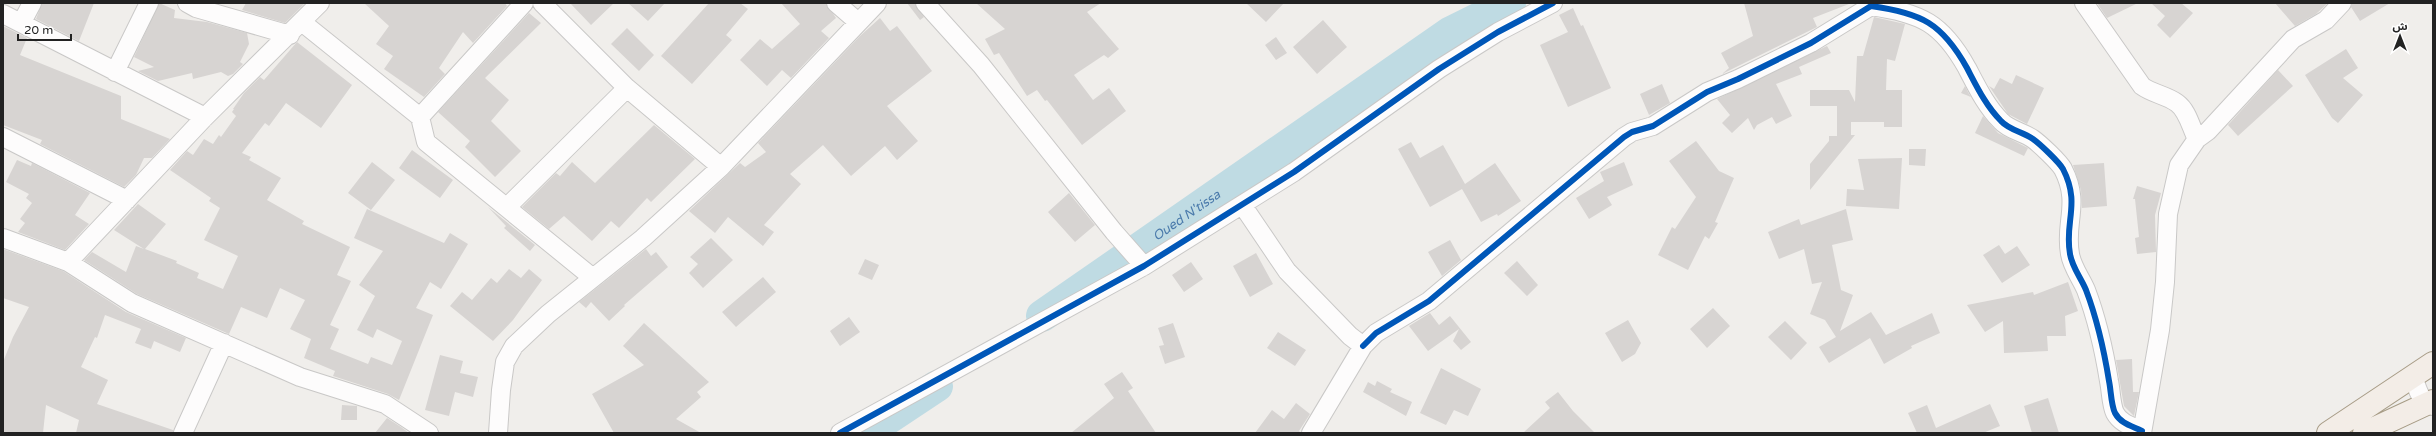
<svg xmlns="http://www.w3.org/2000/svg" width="2436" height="436" viewBox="0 0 2436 436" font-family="'Varela Round','Noto Sans Arabic',sans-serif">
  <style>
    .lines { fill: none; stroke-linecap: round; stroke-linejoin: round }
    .river { stroke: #bfdbe3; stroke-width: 32 }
    .building { fill: #d7d4d2 }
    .minor-casing { stroke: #c9c8c7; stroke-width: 20 }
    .major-casing { stroke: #a79c86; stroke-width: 24 }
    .minor { stroke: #fdfcfc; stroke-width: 18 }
    .major { stroke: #f3ede7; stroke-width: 22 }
    .cycleway-casing { stroke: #fff; stroke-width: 8 }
    .cycleway { stroke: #0057b8; stroke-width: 6 }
    .labels { text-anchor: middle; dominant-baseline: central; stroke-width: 3; stroke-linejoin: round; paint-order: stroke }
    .water-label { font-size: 13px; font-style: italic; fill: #4a7aab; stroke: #fff }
  </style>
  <rect width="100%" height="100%" fill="#f0eeeb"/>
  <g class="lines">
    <!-- river -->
    <g class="river">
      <path id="s1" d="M 1042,316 L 1451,32 L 1510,3"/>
      <path d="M 866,433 L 937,386"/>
    </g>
  </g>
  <!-- building -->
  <path class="building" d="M 42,3 L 94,3 L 79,41 L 36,19 Z
    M 159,3 L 175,10 L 174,18 L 207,22 L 247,33 L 249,44 L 240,62 L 243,64 L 233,74 L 228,76 L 221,72 L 193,79 L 192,73 L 158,81 L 138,71 L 154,67 L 134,57 Z
    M 246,3 L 305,3 L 285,23 L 242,10 Z
    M 364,3 L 505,3 L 507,6 L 473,43 L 463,32 L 439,68 L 445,74 L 424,97 L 384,69 L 393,56 L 376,44 L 389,26 Z
    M 570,3 L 614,3 L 591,25 Z
    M 628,3 L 665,3 L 648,21 Z
    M 709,3 L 740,3 L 748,9 L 726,35 L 732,40 L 692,84 L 661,56 Z
    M 781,3 L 826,3 L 836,18 L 821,31 L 829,38 L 791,78 L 782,70 L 767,86 L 740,60 L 760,39 L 772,49 L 800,24 Z
    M 907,3 L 915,3 L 924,17 L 920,20 Z
    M 976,3 L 1101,3 L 1087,12 L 1119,49 L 1108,58 L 1104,55 L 1074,75 L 1093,100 L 1109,88 L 1126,111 L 1082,145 L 1047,100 L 1045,101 L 1037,90 L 1027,96 L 999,53 L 994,55 L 985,39 L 1005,29 Z
    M 1246,3 L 1284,3 L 1266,22 Z
    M 1744,3 L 1849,3 L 1849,4 L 1813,18 L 1817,27 L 1722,74 L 1729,68 L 1721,53 L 1753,36 Z
    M 2097,3 L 2138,3 L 2107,18 Z
    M 2151,3 L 2181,3 L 2193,13 L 2170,38 L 2157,25 L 2165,16 Z
    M 2275,3 L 2328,3 L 2316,14 L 2295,26 Z
    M 2352,3 L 2390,3 L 2360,21 L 2351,7 Z
    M 1573,8 L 1581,26 L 1583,25 L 1611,88 L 1568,107 L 1540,45 L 1568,32 L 1559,15 Z
    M 529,13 L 541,23 L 485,78 L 509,100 L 491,121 L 521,151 L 495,177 L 465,147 L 470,141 L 438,112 Z
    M 1874,17 L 1905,24 L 1895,61 L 1887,59 L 1886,90 L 1902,90 L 1902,127 L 1884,127 L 1884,122 L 1851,122 L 1851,135 L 1855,135 L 1810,190 L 1810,164 L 1829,141 L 1829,136 L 1837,136 L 1837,106 L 1810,106 L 1810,90 L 1849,90 L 1855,102 L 1857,56 L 1863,56 Z
    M 880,18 L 890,31 L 897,26 L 932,71 L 887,106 L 918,141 L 897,160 L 885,146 L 851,176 L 823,145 L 790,174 L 801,184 L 764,225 L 774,232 L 763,246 L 728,217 L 715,233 L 689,211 L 740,163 L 745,167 L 766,152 L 758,143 L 860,36 Z
    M 1323,20 L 1347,47 L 1317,74 L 1293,47 Z
    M 3,26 L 27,38 L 20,55 L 121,96 L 121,119 L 170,139 L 152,158 L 144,158 L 136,175 L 124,187 L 40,144 L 42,140 L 3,125 Z
    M 627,28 L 654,55 L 639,71 L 611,44 Z
    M 1276,37 L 1287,53 L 1276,60 L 1265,45 Z
    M 297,42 L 352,85 L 321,128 L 286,103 L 269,126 L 265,123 L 242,153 L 251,157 L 249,160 L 281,178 L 267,200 L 304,221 L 302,224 L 350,247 L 337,275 L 351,281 L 330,325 L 339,329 L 330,349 L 368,364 L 371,357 L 392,365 L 402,341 L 377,329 L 373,338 L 357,330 L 375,296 L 359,285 L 383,251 L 354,238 L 367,209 L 444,243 L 450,233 L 468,244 L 441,289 L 430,282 L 416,308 L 433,315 L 399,400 L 388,394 L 333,376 L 335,371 L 304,358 L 311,339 L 290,329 L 305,300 L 280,288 L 267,318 L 241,307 L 229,334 L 137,294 L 84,260 L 92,252 L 126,272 L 136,246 L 144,249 L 114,230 L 138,204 L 166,224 L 145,249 L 177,261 L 176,263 L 199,273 L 197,278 L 223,289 L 238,256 L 204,240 L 220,208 L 209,201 L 211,198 L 170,170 L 187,151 L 193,155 L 204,139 L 213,144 L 219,135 L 221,137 L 236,116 L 232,112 L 234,109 L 233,109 L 244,93 L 260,77 L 264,80 Z
    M 1827,46 L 1831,53 L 1799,67 L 1802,74 L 1776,84 L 1792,116 L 1776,124 L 1772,117 L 1757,125 L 1754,130 L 1748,118 L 1732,133 L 1722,123 L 1730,115 L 1717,99 Z
    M 2346,49 L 2358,68 L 2343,78 L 2363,95 L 2338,123 L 2332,118 L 2305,75 Z
    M 2278,70 L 2293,86 L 2238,136 L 2228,125 Z
    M 2016,75 L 2044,88 L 2027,124 L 2008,114 L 1989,86 L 1994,89 L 2000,78 L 2012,84 Z
    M 1662,84 L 1670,103 L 1649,115 L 1640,94 Z
    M 1965,86 L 1969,94 L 1971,97 L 1961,93 Z
    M 1983,116 L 1998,133 L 2028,148 L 2024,156 L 1975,133 Z
    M 654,125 L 695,159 L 651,202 L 647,198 L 619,228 L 611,221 L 592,241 L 564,216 L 549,229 L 522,207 L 556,173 L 560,176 L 572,162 L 595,183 Z
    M 1696,141 L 1719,171 L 1734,178 L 1715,222 L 1718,223 L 1709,239 L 1705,236 L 1688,270 L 1658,255 L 1672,227 L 1675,229 L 1696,197 L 1669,161 Z
    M 1411,142 L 1420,158 L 1443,145 L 1465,184 L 1495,163 L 1521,201 L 1498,216 L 1497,214 L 1481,222 L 1462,189 L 1430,207 L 1398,149 Z
    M 1909,149 L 1926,149 L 1925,166 L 1909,165 Z
    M 412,150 L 453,180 L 440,198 L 399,168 Z
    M 1902,158 L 1899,209 L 1846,206 L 1847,189 L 1864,190 L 1858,159 Z
    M 17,160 L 31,166 L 32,163 L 90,193 L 75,215 L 89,224 L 65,250 L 18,232 L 25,223 L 20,219 L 32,203 L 26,198 L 29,194 L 6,182 Z
    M 372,162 L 395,180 L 371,210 L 348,193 Z
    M 1624,162 L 1633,185 L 1607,197 L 1612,205 L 1589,219 L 1576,198 L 1604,181 L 1600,172 Z
    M 2104,163 L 2107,206 L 2082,208 L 2081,190 L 2073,165 Z
    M 2137,186 L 2161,193 L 2155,215 L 2156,252 L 2137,254 L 2135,238 L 2139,237 L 2135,199 L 2133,199 Z
    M 1069,193 L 1095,225 L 1075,242 L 1048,212 Z
    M 488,207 L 535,245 L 530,251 L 504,228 L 506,226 Z
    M 1846,209 L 1853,240 L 1832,245 L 1841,290 L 1853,295 L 1840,331 L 1871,312 L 1886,335 L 1932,313 L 1940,333 L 1911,346 L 1912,348 L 1884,364 L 1870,338 L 1829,363 L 1819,347 L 1836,337 L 1825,320 L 1810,314 L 1822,282 L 1812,284 L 1804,249 L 1779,259 L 1768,232 L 1799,219 L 1801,225 Z
    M 711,238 L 733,260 L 703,288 L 689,273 L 698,264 L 690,257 Z
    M 1450,240 L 1461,260 L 1442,276 L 1428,252 Z
    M 1999,245 L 2005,254 L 2017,246 L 2030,265 L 2002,283 L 1983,255 Z
    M 3,249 L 63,271 L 126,312 L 186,338 L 180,352 L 154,341 L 151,349 L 135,343 L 141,329 L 105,315 L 97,338 L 95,337 L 81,367 L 108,380 L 97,404 L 173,430 L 173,433 L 76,433 L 79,420 L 46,405 L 43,433 L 3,433 L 3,362 L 13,337 L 29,307 L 3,298 Z
    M 646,249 L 651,256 L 656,252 L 668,267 L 624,305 L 625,306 L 609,321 L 591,302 L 586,308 L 579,302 Z
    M 1256,253 L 1273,284 L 1250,297 L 1233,266 Z
    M 865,259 L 879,265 L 872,280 L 858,274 Z
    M 1517,261 L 1538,285 L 1527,296 L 1504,273 Z
    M 1191,262 L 1203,279 L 1184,292 L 1172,275 Z
    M 509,269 L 521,278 L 529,269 L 542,280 L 513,320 L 493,341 L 450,306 L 462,292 L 472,300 L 491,278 L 497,283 Z
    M 763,277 L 776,292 L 736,327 L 722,312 Z
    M 2068,282 L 2078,311 L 2065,316 L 2066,336 L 2047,336 L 2048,351 L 2004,353 L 2003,321 L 1985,332 L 1967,305 L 2033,292 L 2034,295 Z
    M 1713,308 L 1730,326 L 1707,348 L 1690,329 Z
    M 1430,313 L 1439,325 L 1450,316 L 1471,342 L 1461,350 L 1453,341 L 1459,329 L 1428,351 L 1409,326 Z
    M 849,317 L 860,332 L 840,346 L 830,331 Z
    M 1628,320 L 1641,343 L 1635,354 L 1622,362 L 1605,333 Z
    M 1785,321 L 1807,343 L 1791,360 L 1768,337 Z
    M 644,323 L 709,382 L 697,392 L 701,397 L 676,419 L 701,433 L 614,433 L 592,394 L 644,365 L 623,346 Z
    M 1173,323 L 1185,357 L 1165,364 L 1159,346 L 1164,345 L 1158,328 Z
    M 1278,332 L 1306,350 L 1295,366 L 1267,348 Z
    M 440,355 L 463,361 L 460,373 L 478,377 L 473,397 L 455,392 L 449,416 L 425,410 Z
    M 2132,359 L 2133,392 L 2139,392 L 2134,416 L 2124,406 L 2116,360 Z
    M 1441,368 L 1481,389 L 1468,416 L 1454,410 L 1446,425 L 1420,413 Z
    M 1122,372 L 1133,388 L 1128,391 L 1156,433 L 1071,433 L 1114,398 L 1104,384 Z
    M 1377,381 L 1392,389 L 1390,392 L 1412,402 L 1406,416 L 1363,392 L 1368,382 L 1375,386 Z
    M 1558,392 L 1573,411 L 1595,433 L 1523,433 L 1550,408 L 1545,402 Z
    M 2048,398 L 2059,433 L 2032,433 L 2024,406 Z
    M 1296,403 L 1310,414 L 1299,431 L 1301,433 L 1255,433 L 1272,410 L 1284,419 Z
    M 1990,404 L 2000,426 L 1983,433 L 1917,433 L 1908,413 L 1927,405 L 1936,428 Z
    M 342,405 L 357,406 L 357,420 L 341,420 Z
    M 387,418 L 401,427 L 409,433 L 375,433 Z"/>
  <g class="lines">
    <!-- minor casing -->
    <g class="minor-casing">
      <path id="minor" d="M 187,3 L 196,8 L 290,35
        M 542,3 L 627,88 L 721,167
        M 836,3 L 858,22
        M 925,3 L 981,65 L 1114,232 L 1144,266
        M 2084,3 L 2142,86 C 2153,94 2166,95 2177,103 C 2188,111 2191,128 2197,139
        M 3,14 L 205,117
        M 22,22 L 32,3
        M 303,23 L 420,117 L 524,3
        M 115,72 L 149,3
        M 420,117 L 426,142 L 593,278
        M 3,137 L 127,200
        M 1243,206 L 1287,271 L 1350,336 L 1363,346 L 1311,433
        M 507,207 L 627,88
        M 3,238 L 68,262 L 132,303 L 300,377 L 385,404 L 429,433
        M 68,262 L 205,117 L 320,3
        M 1363,346 L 1376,333 L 1429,301 L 1624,137 L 1632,132 L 1653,126 L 1707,92 L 1738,79 L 1811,43 L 1871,6 C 1921,13 1942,23 1967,68 C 1977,87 1986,106 2001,121 C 2009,130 2023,132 2033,139 C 2040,144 2059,162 2063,169 C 2081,204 2064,222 2070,254 C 2072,267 2081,278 2086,290 C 2097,319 2104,350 2109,381 C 2111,390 2111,405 2115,413 C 2121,424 2132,426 2142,431
        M 2413,376 C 2418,390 2419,400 2433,406
        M 183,433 L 224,343
        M 498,433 L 501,390 L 505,362 L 514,346 L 548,314 L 643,238 L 721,167 L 877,3
        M 840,433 L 1144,266 L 1294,172 L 1439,69 L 1498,32 L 1553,3
        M 2142,433 L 2160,330 L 2165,282 L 2168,214 L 2179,165 L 2197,139 L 2208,131 L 2293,39 L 2326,20 L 2342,3"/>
    </g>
    <!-- major casing -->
    <g class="major-casing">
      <path id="major" d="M 2328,433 L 2433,363
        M 2364,433 L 2433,401"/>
    </g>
    <!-- minor -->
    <use href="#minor" class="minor"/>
    <!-- major -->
    <use href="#major" class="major"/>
    <!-- cycleway casing -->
    <g class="cycleway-casing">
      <path id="cycleway" d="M 1363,346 L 1376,333 L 1429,301 L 1624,137 L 1632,132 L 1653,126 L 1707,92 L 1738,79 L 1811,43 L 1871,6 C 1921,13 1942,23 1967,68 C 1977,87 1986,106 2001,121 C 2009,130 2023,132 2033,139 C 2040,144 2059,162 2063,169 C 2081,204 2064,222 2070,254 C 2072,267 2081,278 2086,290 C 2097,319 2104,350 2109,381 C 2111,390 2111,405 2115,413 C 2121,424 2132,426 2142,431
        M 840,433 L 1144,266 L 1294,172 L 1439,69 L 1498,32 L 1553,3"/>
    </g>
    <!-- cycleway -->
    <use href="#cycleway" class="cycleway"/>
  </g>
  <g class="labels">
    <!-- water labels -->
    <g class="water-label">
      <text stroke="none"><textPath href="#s1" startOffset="176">Oued N'tissa</textPath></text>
    </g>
  </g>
  <!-- border -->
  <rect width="2436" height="436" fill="none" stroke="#222222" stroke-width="8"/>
  <!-- north arrow -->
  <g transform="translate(2400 36)" stroke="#ffffff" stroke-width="3" paint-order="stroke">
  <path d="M0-3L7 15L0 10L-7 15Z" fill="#222222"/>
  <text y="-6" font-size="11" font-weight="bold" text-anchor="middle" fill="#222222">ش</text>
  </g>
  <!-- scale -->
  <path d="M18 34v6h53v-6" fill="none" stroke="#222222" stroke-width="2"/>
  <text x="24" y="34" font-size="12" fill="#222222" stroke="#ffffff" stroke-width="3" paint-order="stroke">20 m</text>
</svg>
